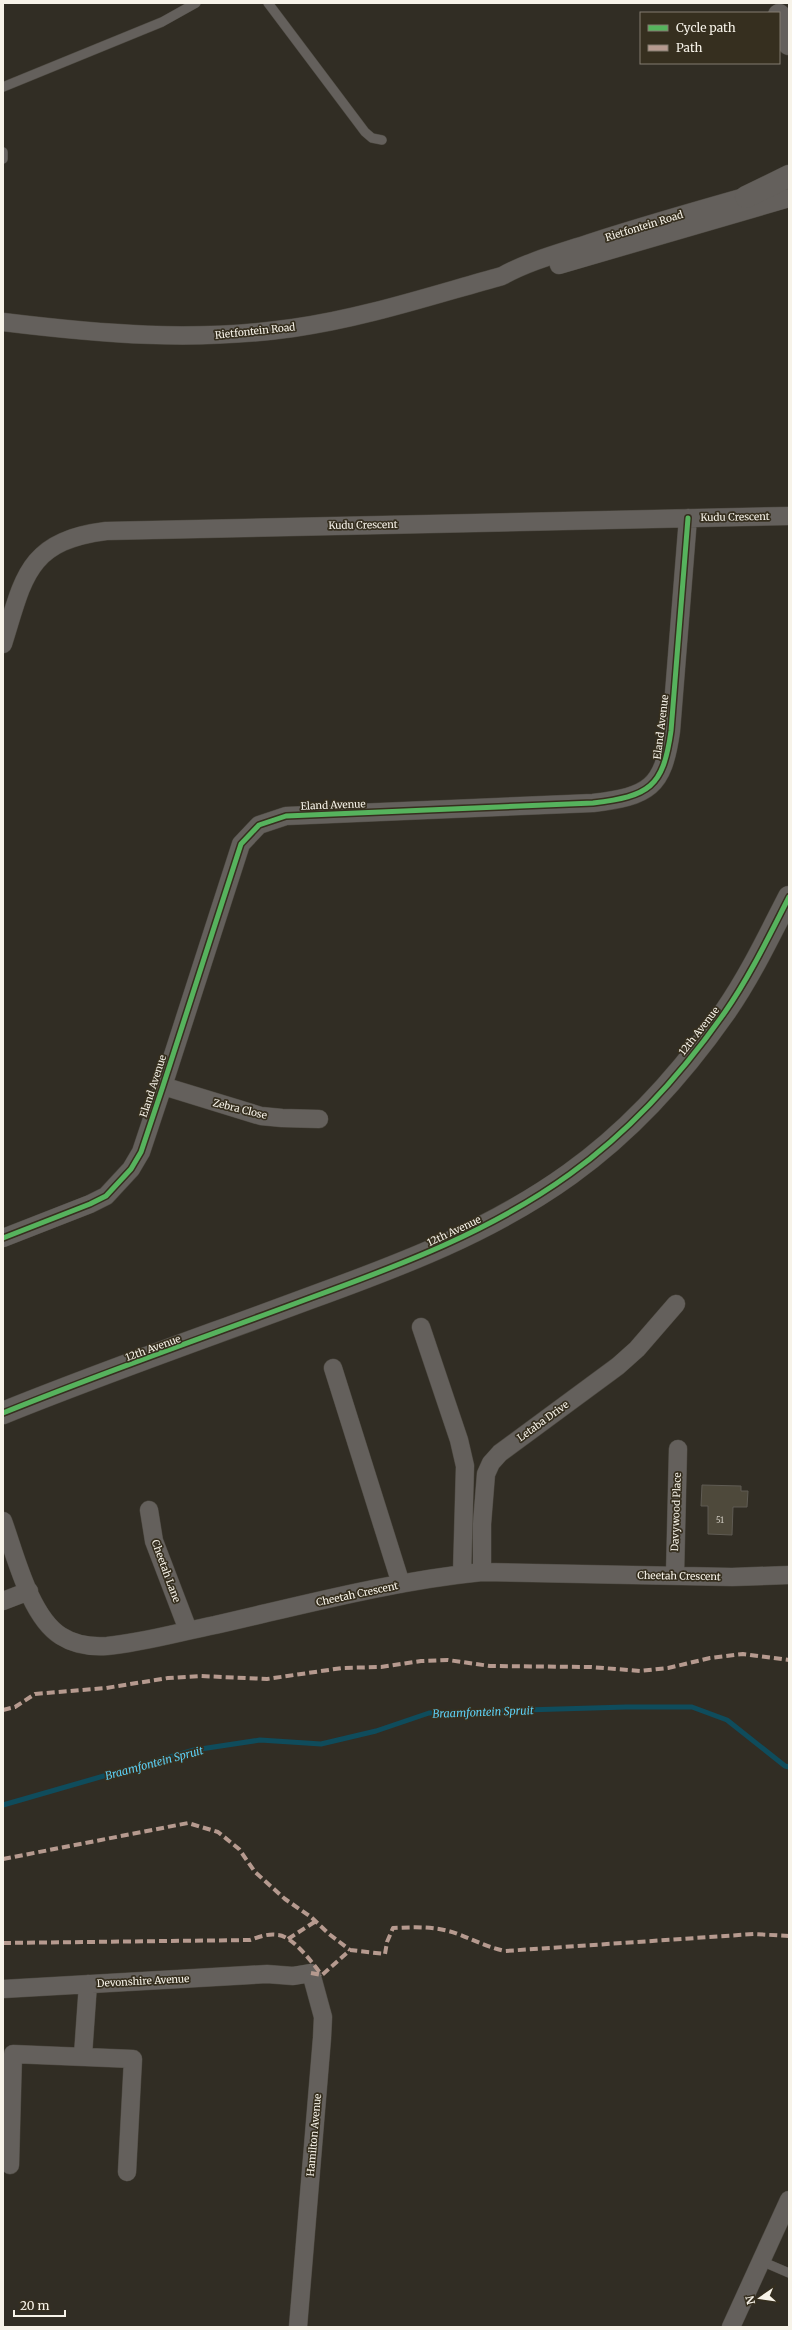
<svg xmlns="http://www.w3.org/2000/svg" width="792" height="2330" viewBox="0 0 792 2330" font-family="Merriweather,serif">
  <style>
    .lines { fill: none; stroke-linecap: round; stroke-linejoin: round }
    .stream { stroke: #0f4c5c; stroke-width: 5 }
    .building { fill: #4e493b; stroke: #5f5b53 }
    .service-casing { stroke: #4c4840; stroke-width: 10 }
    .minor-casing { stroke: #4c4840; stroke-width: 19 }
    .tertiary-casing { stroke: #4c4840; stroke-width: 23 }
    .service { stroke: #64605c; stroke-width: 9 }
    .minor { stroke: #64605c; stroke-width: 18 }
    .tertiary { stroke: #64605c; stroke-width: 22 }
    .quiet { stroke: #b69a8f; stroke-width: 4; stroke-dasharray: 8 4; stroke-linecap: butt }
    .cycleway-casing { stroke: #362f1f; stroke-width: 8 }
    .cycleway { stroke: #56b35d; stroke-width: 5 }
    .labels { text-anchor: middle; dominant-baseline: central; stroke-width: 3.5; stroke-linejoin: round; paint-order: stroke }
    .number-label { font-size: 8px; fill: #cdc8be }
    .street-label { font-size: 10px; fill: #f7f3e9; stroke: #362f1f }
    .water-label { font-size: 11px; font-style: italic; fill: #5ccff4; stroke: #362f1f }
  </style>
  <rect width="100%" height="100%" fill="#312d24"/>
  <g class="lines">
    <!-- stream -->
    <path class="stream" d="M 3,1805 L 194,1750 L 260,1740 L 321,1744 L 376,1731 L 429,1713 L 626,1707 L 692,1707 L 727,1720 L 785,1766 L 789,1767"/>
  </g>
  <!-- building -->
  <path class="building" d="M 702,1485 L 741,1486 L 741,1491 L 748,1491 L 747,1507 L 733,1507 L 732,1535 L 708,1534 L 708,1506 L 701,1506 Z"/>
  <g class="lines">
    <!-- service casing -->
    <g class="service-casing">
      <path id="service" d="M 268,3 L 365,132 L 372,138 L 382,140
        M 3,87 L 162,22 L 196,3
        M 3,152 L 3,159
        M 761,2261 L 789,2273"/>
    </g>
    <!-- minor casing -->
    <g class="minor-casing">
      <path id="minor" d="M 559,265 L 789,198
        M 3,322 C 101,334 194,342 293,328 C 364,318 433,295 502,276 C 529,261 560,253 590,243 C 646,225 702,209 759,193
        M 3,644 C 24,577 27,541 106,531 L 789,516
        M 163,1086 L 261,1116 L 282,1118 L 319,1119
        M 3,1238 L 90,1204 L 106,1196 L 131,1169 L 141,1152 L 163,1086 L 241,844 L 259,825 L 286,816 L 593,803 C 649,796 663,788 671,731 L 688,518
        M 421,1327 L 459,1440 L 465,1466 L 462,1574
        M 333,1368 L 401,1584
        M 149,1510 L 154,1541 L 188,1630
        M 3,1521 C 15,1554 30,1617 61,1636 C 75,1645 91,1647 107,1646 C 142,1643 180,1632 215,1625 C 303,1605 392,1581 482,1572 L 732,1577 L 789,1575
        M 482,1572 L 482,1524 L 486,1474 L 491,1463 L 500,1453 L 618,1366 L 637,1349 L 676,1304
        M 675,1575 L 678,1449
        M 3,1601 L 29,1591
        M 3,1989 L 267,1974 L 293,1976 L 311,1973 L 323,2017 L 322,2038 L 298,2327
        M 83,2055 L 88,1984
        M 10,2165 L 13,2054 L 133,2059 L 127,2172
        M 731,2327 L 789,2200"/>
    </g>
    <!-- tertiary casing -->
    <g class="tertiary-casing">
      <path id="tertiary" d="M 779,15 L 789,44
        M 746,197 L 789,176
        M 3,1413 C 104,1372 208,1336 310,1298 C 401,1265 491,1231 570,1174 C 630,1131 683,1072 725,1012 C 750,976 769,936 789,897"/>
    </g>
    <!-- service -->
    <use href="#service" class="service"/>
    <!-- minor -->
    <use href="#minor" class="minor"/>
    <!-- tertiary -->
    <use href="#tertiary" class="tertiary"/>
    <!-- quiet -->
    <path class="quiet" d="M 3,1710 L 15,1707 L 35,1694 L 106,1688 L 168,1678 L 200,1676 L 267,1679 L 342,1668 L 381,1667 L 421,1661 L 448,1660 L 490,1666 L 591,1667 L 640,1671 L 668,1668 L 710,1658 L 743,1654 L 789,1660
      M 3,1859 L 188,1823 L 218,1832 L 239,1849 L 255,1872 L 285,1899 L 311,1917 L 329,1934 L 350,1950
      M 288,1939 L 316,1921
      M 3,1943 L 250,1940 C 259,1937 269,1933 278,1935 C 293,1936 313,1964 322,1975
      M 311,1973 L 322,1975 L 350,1950 L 385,1954 L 387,1942 L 393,1928 C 415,1927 437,1926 458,1934 C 476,1941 487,1947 505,1951 L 754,1934 L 789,1936"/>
    <!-- cycleway casing -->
    <g class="cycleway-casing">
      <path id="cycleway" d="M 3,1238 L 90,1204 L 106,1196 L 131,1169 L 141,1152 L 163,1086 L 241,844 L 259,825 L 286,816 L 593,803 C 649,796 663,788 671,731 L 688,518
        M 3,1413 C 104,1372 208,1336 310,1298 C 401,1265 491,1231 570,1174 C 630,1131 683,1072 725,1012 C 750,976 769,936 789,897"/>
    </g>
    <!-- cycleway -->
    <use href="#cycleway" class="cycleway"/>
  </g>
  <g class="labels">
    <!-- number labels -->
    <g class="number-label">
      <text x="720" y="1520">51</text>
    </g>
    <!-- street labels -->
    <g class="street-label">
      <text transform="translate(644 226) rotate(-17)">Rietfontein Road</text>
      <text transform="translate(255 331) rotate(-6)">Rietfontein Road</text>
      <text transform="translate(735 517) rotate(-1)">Kudu Crescent</text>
      <text transform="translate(363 525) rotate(-1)">Kudu Crescent</text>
      <text transform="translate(661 727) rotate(-83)">Eland Avenue</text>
      <text transform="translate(333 805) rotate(-2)">Eland Avenue</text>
      <text transform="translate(699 1031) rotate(-52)">12th Avenue</text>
      <text transform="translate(153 1086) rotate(-72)">Eland Avenue</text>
      <text transform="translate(240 1109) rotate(14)">Zebra Close</text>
      <text transform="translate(454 1231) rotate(-25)">12th Avenue</text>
      <text transform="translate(153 1348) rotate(-20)">12th Avenue</text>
      <text transform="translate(543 1421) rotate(-36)">Letaba Drive</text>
      <text transform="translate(676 1512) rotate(-88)">Davywood Place</text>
      <text transform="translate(166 1571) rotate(70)">Cheetah Lane</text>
      <text transform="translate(679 1576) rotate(1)">Cheetah Crescent</text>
      <text transform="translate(357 1594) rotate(-12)">Cheetah Crescent</text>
      <text transform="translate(143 1981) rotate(-3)">Devonshire Avenue</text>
      <text transform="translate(314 2135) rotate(-85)">Hamilton Avenue</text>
    </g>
    <!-- water labels -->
    <g class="water-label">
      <text transform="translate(483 1712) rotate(-2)">Braamfontein Spruit</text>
      <text transform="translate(154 1763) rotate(-15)">Braamfontein Spruit</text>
    </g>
  </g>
  <!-- border -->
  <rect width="792" height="2330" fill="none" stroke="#f7f3e9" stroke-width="8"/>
  <!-- legend -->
  <rect x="640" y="12" width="140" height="52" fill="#362f1f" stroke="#837d70"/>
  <rect x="648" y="25" width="20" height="6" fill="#56b35d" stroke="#837d70"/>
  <text x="676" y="32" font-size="12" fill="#f7f3e9">Cycle path</text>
  <rect x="648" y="45" width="20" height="6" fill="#b69a8f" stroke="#837d70"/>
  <text x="676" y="52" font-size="12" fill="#f7f3e9">Path</text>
  <!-- north arrow -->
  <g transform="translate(760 2298) rotate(257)" stroke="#362f1f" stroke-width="3" paint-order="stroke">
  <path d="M0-3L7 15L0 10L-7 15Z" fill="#f7f3e9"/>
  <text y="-6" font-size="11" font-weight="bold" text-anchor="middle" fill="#f7f3e9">N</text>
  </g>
  <!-- scale -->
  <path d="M14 2310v6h51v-6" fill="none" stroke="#f7f3e9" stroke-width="2"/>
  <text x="20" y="2310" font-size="12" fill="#f7f3e9" stroke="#362f1f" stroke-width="3" paint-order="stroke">20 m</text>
</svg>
